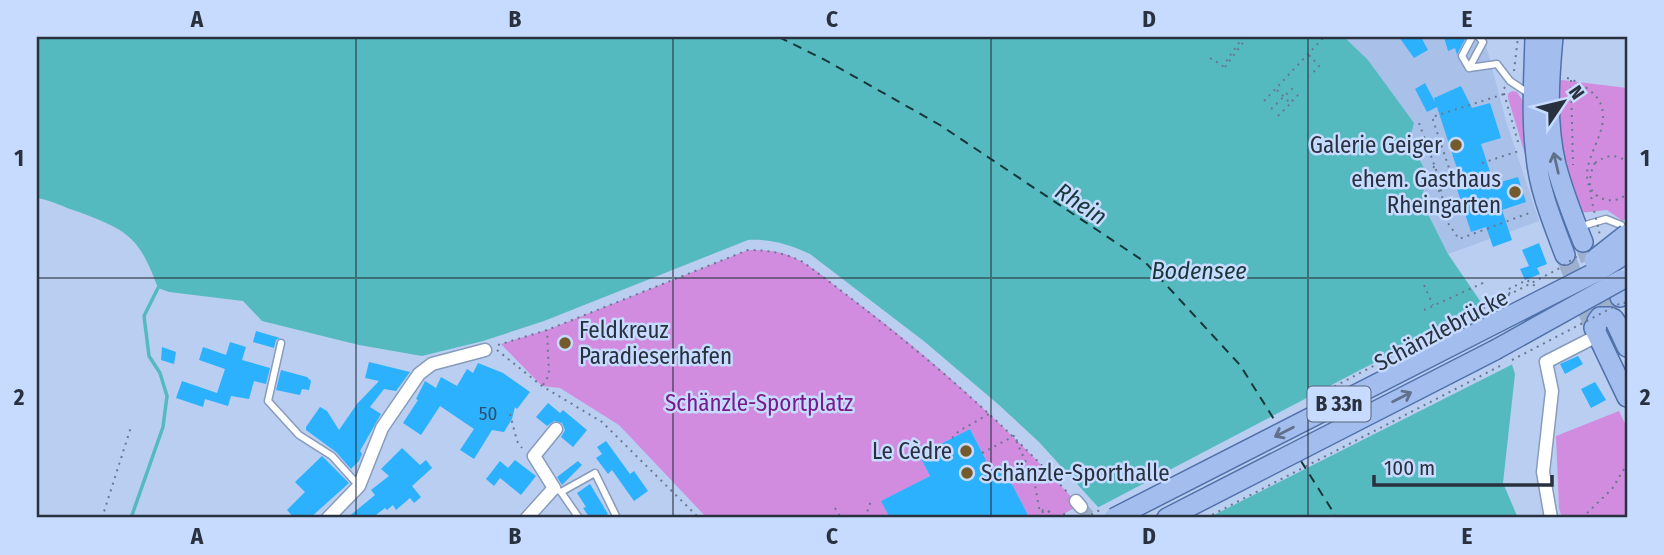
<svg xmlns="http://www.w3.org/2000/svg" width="1664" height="555" viewBox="0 0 1664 555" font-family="'Fira Sans Condensed',sans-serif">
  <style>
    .built { fill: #a9c1e9 }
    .green { fill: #d18cdf }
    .water { fill: #55bac0 }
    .pier { fill: #b9cef1 }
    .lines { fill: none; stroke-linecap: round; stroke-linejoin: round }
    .stream { stroke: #55bac0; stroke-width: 3.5 }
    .ferry { stroke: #173739; stroke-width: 2; stroke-dasharray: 9 7; stroke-linecap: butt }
    .building { fill: #2cb1fe }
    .street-tunnel { stroke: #9cafcd; stroke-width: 12; stroke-dasharray: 12 6; stroke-linecap: butt }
    .primary-tunnel { stroke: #9cafcd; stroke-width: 19; stroke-dasharray: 19 10; stroke-linecap: butt }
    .lane-casing { stroke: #879bbc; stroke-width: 9 }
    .street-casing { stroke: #879bbc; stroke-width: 15 }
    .primary-casing { stroke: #5071a9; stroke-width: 22 }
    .path { stroke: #6a788f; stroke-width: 2; stroke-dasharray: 2 5; stroke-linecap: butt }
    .lane { stroke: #fff; stroke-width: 6 }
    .street { stroke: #fff; stroke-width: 12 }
    .primary { stroke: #a3beee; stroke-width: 19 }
    .primary-bridge-casing { stroke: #5071a9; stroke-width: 22; stroke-linecap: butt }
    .path-bridge { stroke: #6a788f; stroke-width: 2; stroke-dasharray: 2 5; stroke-linecap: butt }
    .primary-bridge { stroke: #a3beee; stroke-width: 19 }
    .oneway { stroke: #60708d }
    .grid { fill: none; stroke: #29313e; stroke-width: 2; stroke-opacity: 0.55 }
    .poi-dot { fill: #755b2c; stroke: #c6dbff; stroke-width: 2.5 }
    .labels { text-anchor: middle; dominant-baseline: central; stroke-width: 5; stroke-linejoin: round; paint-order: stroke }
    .number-label { font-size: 19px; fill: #2a516e }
    .shield { fill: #c6dbff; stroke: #586478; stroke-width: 2 }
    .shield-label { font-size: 21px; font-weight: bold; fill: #29313e }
    .poi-label { font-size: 23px; fill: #29313e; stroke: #c6dbff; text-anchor: end }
    .street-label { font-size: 23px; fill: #29313e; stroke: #c6dbff }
    .park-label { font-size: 23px; fill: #7b198d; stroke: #c6dbff }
    .water-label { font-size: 24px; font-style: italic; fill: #173739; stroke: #c6dbff }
    .neatline { fill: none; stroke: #29313e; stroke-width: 2.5 }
    .grid-label { font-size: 23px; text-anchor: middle; font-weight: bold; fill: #29313e }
  </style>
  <rect width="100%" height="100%" fill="#b9cef1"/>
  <!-- built -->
  <path class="built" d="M 1344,37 L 1484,37 L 1506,121 L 1539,221 L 1448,254 L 1423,204 L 1424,168 Z"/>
  <!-- green -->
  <path class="green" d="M 1562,80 L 1627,88 L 1627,217 L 1623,221 L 1607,210 L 1579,213 L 1558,144 L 1556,83 Z
    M 1512,91 L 1517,92 L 1526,106 L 1534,184 L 1508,98 L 1508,94 Z
    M 748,250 C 761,250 773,250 785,254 C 809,262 831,283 851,298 C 934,359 1009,429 1079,505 L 1057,518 L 1022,518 L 1028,515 L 1002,465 L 991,470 L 970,429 L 919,455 L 930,476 L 882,501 L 890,518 L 707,518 L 619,425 L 560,388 L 542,386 L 501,344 L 547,330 Z
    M 1619,411 L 1627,428 L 1627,518 L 1562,518 L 1559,508 L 1556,436 Z"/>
  <!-- water -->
  <path class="water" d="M 37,37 L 1344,37 L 1368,60 L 1414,123 L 1409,141 L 1424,168 L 1423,204 L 1448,254 L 1502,333 L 1515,374 L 1503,483 L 1518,518 L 1108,518 L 1039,442 L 999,405 L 925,342 L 810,254 C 789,244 772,239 748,240 L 544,321 L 483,341 L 422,356 L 359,345 L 262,321 L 243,301 L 169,292 L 158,288 C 139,237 129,231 79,212 C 65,208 51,200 37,198 Z"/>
  <!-- pier -->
  <path class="pier" d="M 1486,304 L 1505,331 L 1515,363 L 1208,518 L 1103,518 L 1095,509 Z"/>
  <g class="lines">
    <!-- stream -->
    <path class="stream" d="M 131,518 L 163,427 L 167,396 L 160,373 L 149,356 L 144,316 L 158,288"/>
    <!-- ferry -->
    <path class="ferry" d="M 779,37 L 825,60 L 940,125 L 1145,262 L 1240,365 L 1277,424
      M 1301,461 L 1337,518"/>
  </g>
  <!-- building -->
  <path class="building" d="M 1399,37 L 1421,37 L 1428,50 L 1414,58 Z
    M 1444,37 L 1466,37 L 1457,55 L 1455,48 L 1448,51 Z
    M 1425,83 L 1435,102 L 1434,98 L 1461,86 L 1472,108 L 1490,103 L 1501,138 L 1481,144 L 1494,184 L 1518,177 L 1526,202 L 1502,210 L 1512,240 L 1493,247 L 1486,227 L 1471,232 L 1455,183 L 1461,181 L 1437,107 L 1427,112 L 1415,89 Z
    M 1539,243 L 1547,264 L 1537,268 L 1540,274 L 1525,280 L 1520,269 L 1529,266 L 1522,250 Z
    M 256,331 L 280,338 L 276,340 L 274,348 L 253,342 Z
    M 230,342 L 246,347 L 242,360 L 270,368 L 266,384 L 254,381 L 249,399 L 231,396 L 228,406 L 205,399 L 203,407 L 176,398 L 182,381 L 217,393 L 225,369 L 199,360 L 203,347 L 226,355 Z
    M 162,347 L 176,352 L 174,364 L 161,360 Z
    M 1578,356 L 1583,364 L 1565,374 L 1560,364 Z
    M 369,362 L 410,372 L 396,391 L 384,389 L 370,407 L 381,414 L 360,451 L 362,454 L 359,461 L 351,469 L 336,452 L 306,430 L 306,427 L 320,407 L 327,411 L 339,430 L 357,404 L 379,381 L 365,378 Z
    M 478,363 L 503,373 L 530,392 L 517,409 L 515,407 L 512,419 L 504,432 L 492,430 L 474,459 L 460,450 L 474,429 L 440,406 L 421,435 L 403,423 L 418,400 L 416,399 L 425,381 L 436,388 L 441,377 L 457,386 L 467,369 L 473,373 Z
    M 281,370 L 307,377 L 311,381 L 309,390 L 302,389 L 300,395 L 276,390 Z
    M 1595,382 L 1606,400 L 1591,408 L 1581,389 Z
    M 548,403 L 560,413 L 563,410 L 587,430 L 573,447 L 561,437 L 565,430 L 562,423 L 554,421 L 547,426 L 536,417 Z
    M 970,429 L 991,470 L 1002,465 L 1028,515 L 1022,518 L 890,518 L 881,501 L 930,476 L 919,455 Z
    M 606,441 L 630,474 L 634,471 L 648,491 L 634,501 L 612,470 L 608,474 L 596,458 L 602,454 L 597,447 Z
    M 402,448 L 420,465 L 426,460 L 432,468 L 412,486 L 421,497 L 414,503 L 410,498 L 396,510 L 393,505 L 387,510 L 385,508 L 372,518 L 347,518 L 375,495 L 371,490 L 389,476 L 381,469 Z
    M 322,456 L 349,483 L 310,518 L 294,518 L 287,510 L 305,492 L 295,482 Z
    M 515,460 L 536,476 L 521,495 L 500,478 L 494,486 L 486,479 L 500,461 L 508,468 Z
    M 578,461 L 582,465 L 562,485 L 557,477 Z
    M 590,484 L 608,514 L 602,518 L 590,518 L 583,508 L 586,507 L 577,493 Z"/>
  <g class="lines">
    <!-- street-tunnel -->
    <path class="street-tunnel" d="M 1081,507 L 1091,518"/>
    <!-- primary-tunnel -->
    <path class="primary-tunnel" d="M 1583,242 L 1614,319
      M 1565,255 L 1594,328"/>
    <!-- lane casing -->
    <g class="lane-casing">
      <path id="lane" d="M 1469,68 L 1497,64 L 1510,81 L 1531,95
        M 1469,68 L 1483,42 L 1479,37
        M 1469,68 L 1462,56 L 1472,37
        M 1579,227 L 1606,219 L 1621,225
        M 281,343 L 268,401 L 299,435 L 332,456 L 359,486
        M 554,488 L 561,492 L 595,473 L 617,518
        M 561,492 L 579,518"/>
    </g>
    <!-- street casing -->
    <g class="street-casing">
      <path id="street" d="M 1076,501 L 1081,507
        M 328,518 L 359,486 L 382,428 L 419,374 L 432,364 L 485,350
        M 527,518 L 554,488 L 534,456 L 556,429
        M 1551,518 L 1543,472 L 1552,391 L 1546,362 L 1591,339"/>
    </g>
    <!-- primary casing -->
    <g class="primary-casing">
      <path id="primary" d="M 1535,37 C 1534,77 1531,117 1536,156 C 1539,190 1553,223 1565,255
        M 1553,37 C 1549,80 1546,123 1556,165 C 1563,191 1573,217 1583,242
        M 1620,297 L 1627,292
        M 1614,319 L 1627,347
        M 1594,328 L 1627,397
        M 1596,332 L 1597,321 L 1600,317 L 1610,317 L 1616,322
        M 1167,518 L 1495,350"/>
    </g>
    <!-- path -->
    <path class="path" d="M 1309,55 L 1319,66 L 1310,76
      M 1210,58 L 1223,66 L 1243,37
      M 1225,67 L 1247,37
      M 1514,71 L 1518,37
      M 1567,78 C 1577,81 1588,88 1595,95 C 1616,120 1590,146 1587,172 C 1585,195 1609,209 1627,194
      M 1571,80 L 1573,165
      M 1505,87 L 1503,90 L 1518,142
      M 1277,90 L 1290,103 L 1301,92
      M 1264,101 L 1324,37
      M 1271,109 L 1294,87
      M 1278,116 L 1290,104
      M 1419,123 L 1439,178 L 1446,220 L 1459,239 L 1532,212
      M 1482,163 L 1519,151
      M 1595,163 C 1606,155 1616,153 1627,162
      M 1434,166 L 1430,181 L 1440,192
      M 1451,174 L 1432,117 L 1504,94
      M 1441,177 L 1453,173
      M 1424,285 L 1433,305
      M 1510,294 L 1507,290 L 1527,280 L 1535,286
      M 1424,310 L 1485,282
      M 498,345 L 547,330 L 748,250 C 769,250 784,253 803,262 C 897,332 988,406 1068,493
      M 497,350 L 542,386 L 602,422 L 699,518
      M 543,385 L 549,375 L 547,330
      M 510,414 L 517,441 L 522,448
      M 952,438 L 959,431 L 989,414
      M 982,453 L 1014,436 L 1034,480 L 1040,513
      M 835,508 L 841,518
      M 102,518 L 131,427
      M 865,518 L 872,498
      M 1041,518 L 1040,513 L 1047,510 L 1051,514 L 1050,518
      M 1057,518 L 1068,512
      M 1582,518 L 1612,489 L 1627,464"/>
    <!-- lane -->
    <use href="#lane" class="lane"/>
    <!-- street -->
    <use href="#street" class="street"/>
    <!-- primary -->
    <use href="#primary" class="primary"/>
    <!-- primary-bridge casing -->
    <g class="primary-bridge-casing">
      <path id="primary-bridge" d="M 1594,260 L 1627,234
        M 1495,350 L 1621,280
        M 1114,518 L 1600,270 L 1627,253"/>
    </g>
    <!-- path-bridge -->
    <path class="path-bridge" d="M 1595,163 C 1583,183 1596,214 1600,236
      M 1512,360 L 1623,302 L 1627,304
      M 1322,393 L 1558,269 L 1579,255
      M 1042,518 L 1041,514 L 1043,510 L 1051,512
      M 1085,518 L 1100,510
      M 1206,518 L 1500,366"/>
    <!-- primary-bridge -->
    <use href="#primary-bridge" class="primary-bridge"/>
  </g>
  <!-- one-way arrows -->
  <defs><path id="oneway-shaft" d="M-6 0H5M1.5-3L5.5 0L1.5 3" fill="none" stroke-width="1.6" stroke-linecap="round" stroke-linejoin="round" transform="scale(1.75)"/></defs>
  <g class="oneway">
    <use href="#oneway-shaft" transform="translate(1556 163) rotate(-103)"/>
    <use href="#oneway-shaft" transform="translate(1402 397) rotate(-27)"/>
    <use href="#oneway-shaft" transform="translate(1284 432) rotate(153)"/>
  </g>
  <!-- grid -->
  <path class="grid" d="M 356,37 L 356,518M 673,37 L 673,518M 991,37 L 991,518M 1308,37 L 1308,518M 37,278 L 1627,278"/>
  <!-- markers -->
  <g class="poi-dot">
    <circle cx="1456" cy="145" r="7"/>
    <circle cx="1515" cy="192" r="7"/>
    <circle cx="565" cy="343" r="7"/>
    <circle cx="966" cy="451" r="7"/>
    <circle cx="967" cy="473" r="7"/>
  </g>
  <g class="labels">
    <!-- number labels -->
    <g class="number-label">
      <text x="488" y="413">50</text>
    </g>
    <!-- shield labels -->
    <rect class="shield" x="1307.5" y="386.5" width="63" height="35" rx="5"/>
    <g class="shield-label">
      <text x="1339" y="404">B 33n</text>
    </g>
    <!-- poi labels -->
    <g class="poi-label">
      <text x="1442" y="145">Galerie Geiger</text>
      <text x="1501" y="179">ehem. Gasthaus<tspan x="1501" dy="26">Rheingarten</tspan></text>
      <text x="579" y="330" text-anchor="start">Feldkreuz<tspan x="579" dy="26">Paradieserhafen</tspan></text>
      <text x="952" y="451">Le Cèdre</text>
      <text x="981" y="473" text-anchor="start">Schänzle-Sporthalle</text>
    </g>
    <!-- street labels -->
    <g class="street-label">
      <text transform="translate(1441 330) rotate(-28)">Schänzlebrücke</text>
    </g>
    <!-- park labels -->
    <g class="park-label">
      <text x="759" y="403">Schänzle-Sportplatz</text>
    </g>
    <!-- water labels -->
    <g class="water-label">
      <text transform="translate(1081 204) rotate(33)">Rhein</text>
      <text x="1199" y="271">Bodensee</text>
    </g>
  </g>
  <!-- border -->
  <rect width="1664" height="555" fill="none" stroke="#c6dbff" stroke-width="77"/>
  <!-- north arrow -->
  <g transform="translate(1563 102) rotate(55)" stroke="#c6dbff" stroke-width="5" paint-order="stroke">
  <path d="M0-5L12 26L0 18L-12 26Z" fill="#29313e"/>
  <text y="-10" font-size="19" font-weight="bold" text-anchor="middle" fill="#29313e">N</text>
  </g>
  <!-- scale -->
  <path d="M1374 475v10h178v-10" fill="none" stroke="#29313e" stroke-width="3.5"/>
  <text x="1384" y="475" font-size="21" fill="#29313e" stroke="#c6dbff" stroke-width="5" paint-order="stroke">100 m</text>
  <rect x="38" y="38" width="1588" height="478" class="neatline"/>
  <g class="grid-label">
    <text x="197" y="27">A</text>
    <text x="515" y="27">B</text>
    <text x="832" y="27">C</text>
    <text x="1149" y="27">D</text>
    <text x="1467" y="27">E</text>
    <text x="19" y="166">1</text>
    <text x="1645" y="166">1</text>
    <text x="19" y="405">2</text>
    <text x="1645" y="405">2</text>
    <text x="197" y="544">A</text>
    <text x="515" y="544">B</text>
    <text x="832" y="544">C</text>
    <text x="1149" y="544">D</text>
    <text x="1467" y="544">E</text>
  </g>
</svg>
